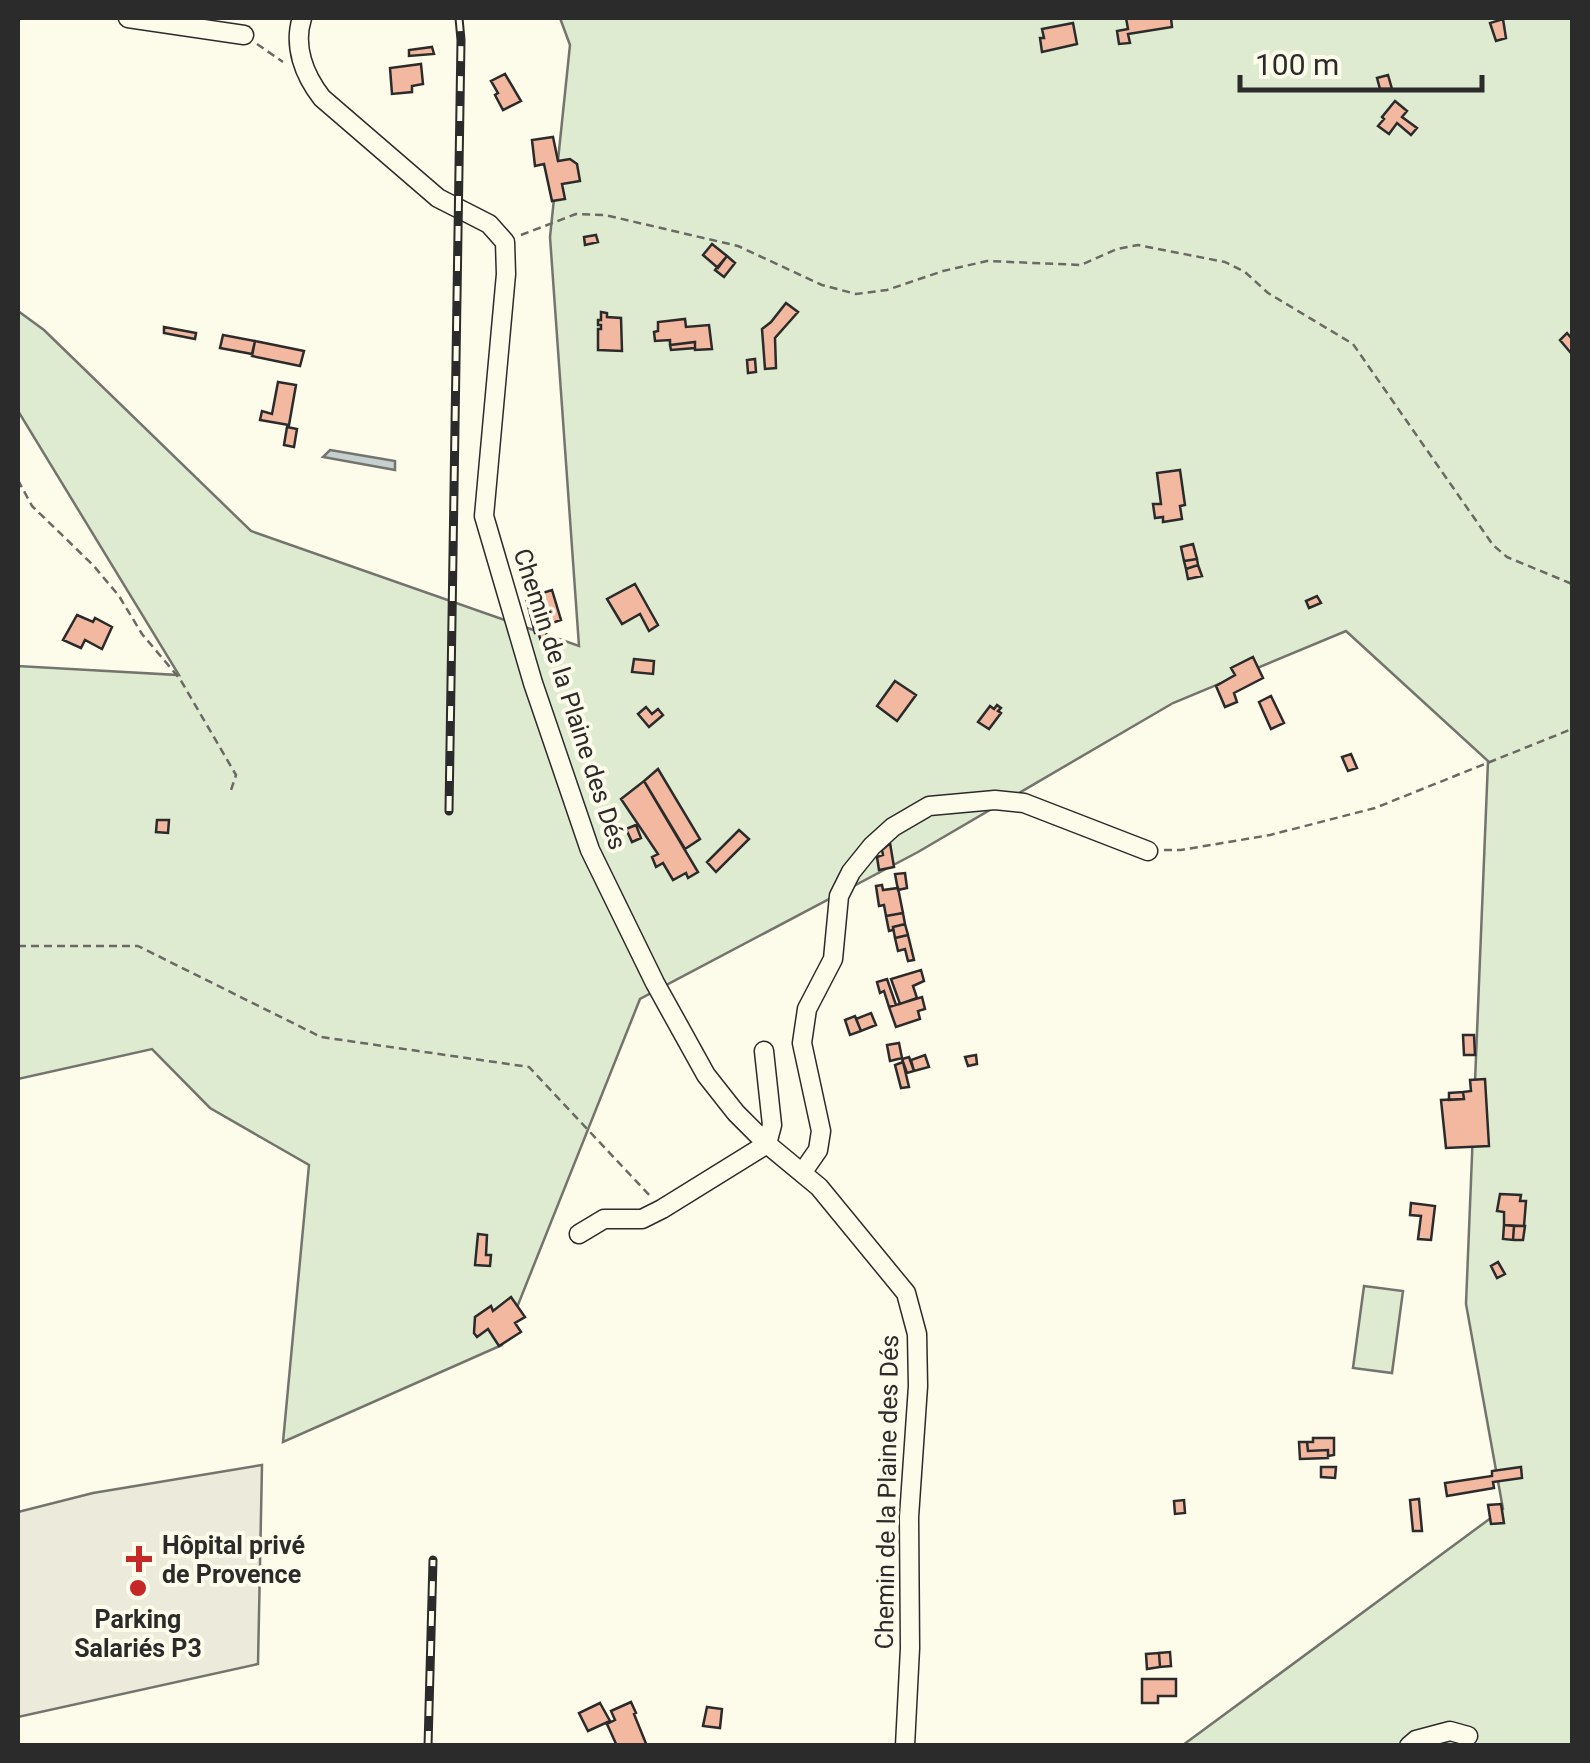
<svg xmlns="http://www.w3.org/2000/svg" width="1590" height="1763" viewBox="0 0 1590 1763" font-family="Roboto,sans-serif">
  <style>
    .green { fill: #deebd1; stroke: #74746e; stroke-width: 2.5 }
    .parking { fill: #eceadb; stroke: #74746e; stroke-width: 2.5 }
    .water { fill: #c7d0d0; stroke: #74746e; stroke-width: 2.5 }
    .building { fill: #f2b8a0; stroke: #2b2b2b; stroke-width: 2.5 }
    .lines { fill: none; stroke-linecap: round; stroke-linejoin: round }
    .minor-casing { stroke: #2b2b2b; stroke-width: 21 }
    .path { stroke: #6a6964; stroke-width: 2.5; stroke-dasharray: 8 5; stroke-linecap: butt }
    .minor { stroke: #fdfbea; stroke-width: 18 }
    .rail-casing { stroke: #2b2b2b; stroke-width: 9 }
    .rail { stroke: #fdfbea; stroke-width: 5; stroke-dasharray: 15; stroke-linecap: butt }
    .poi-dot { fill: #c62828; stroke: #fdfbea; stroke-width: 4 }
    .labels { text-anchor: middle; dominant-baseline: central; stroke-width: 8; stroke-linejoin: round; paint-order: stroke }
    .street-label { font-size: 25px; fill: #2b2b2b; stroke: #fdfbea }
    .poi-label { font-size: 25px; font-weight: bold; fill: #2b2b2b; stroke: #fdfbea; text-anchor: start }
  </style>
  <rect width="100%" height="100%" fill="#fdfbea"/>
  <!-- green -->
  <path class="green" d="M 560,18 L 1572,18 L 1572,1745 L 1183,1745 L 1503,1509 L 1466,1304 L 1488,761 L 1346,631 L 1173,703 L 918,852 L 640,999 L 502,1345 L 283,1442 L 309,1165 L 210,1108 L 152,1049 L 18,1079 L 18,666 L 179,675 L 18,411 L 18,311 L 44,330 L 251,531 L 579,646 L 550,237 L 570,45 Z
    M 1364,1286 L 1403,1291 L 1392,1373 L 1353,1368 Z"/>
  <!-- parking -->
  <path class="parking" d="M 262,1465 L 258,1664 L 18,1717 L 18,1512 L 93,1493 Z"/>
  <!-- water -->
  <path class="water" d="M 330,450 L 395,461 L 395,470 L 323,457 Z"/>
  <!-- building -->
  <path class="building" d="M 1126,18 L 1171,18 L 1172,27 L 1128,34 L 1130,43 L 1119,44 L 1117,31 L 1128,29 Z
    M 1503,19 L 1506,38 L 1496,41 L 1490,23 Z
    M 1073,23 L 1077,44 L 1042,52 L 1040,38 L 1044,38 L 1042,29 Z
    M 432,47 L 434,54 L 409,56 L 409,50 Z
    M 421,64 L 423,84 L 412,86 L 412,92 L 392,94 L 390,68 Z
    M 505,74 L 521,101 L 503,110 L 495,95 L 498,93 L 491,81 Z
    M 1388,75 L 1392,89 L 1380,89 L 1377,78 Z
    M 1395,101 L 1407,111 L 1402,117 L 1417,128 L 1411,135 L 1397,123 L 1389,134 L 1378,126 L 1384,119 L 1382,117 Z
    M 553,137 L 558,161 L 570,159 L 577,164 L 580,181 L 562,184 L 565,199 L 552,201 L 544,164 L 535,166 L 532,140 Z
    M 596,235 L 598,242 L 585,245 L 584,237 Z
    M 712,244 L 727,256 L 718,268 L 703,255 Z
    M 727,256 L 735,263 L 724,277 L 715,270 Z
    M 786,303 L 798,312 L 775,338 L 776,368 L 765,369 L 762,329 L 771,322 Z
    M 601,312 L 607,313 L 607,317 L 621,318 L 622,351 L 598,350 L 598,329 L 601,329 L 601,325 L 598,325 L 598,320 L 601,320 Z
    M 685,319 L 686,327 L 709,325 L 712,349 L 695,350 L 695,342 L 670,345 L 670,340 L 655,341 L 654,332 L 658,331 L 658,322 Z
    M 164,327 L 196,333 L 195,339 L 164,333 Z
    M 1567,333 L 1572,339 L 1572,350 L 1570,352 L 1560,340 Z
    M 223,335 L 255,341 L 252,354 L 220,348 Z
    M 255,341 L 304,351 L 300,366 L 252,356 Z
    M 695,342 L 695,348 L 671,350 L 670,345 Z
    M 755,359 L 756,372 L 748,373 L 747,360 Z
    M 278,382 L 296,385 L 289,425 L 260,420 L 262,411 L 272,414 Z
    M 287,427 L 297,429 L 294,447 L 284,445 Z
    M 1180,470 L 1185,505 L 1180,506 L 1182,519 L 1163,522 L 1163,517 L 1155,518 L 1153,504 L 1161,504 L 1157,473 Z
    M 1193,544 L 1197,559 L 1184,561 L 1181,547 Z
    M 1197,559 L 1198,565 L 1186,569 L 1184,561 Z
    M 1198,565 L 1202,576 L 1188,579 L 1186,569 Z
    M 635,584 L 658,625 L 649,631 L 640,614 L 622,624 L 607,599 Z
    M 552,590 L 561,620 L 549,624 L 550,628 L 545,630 L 549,645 L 543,647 L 538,632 L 535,633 L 526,598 Z
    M 1317,596 L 1321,603 L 1309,608 L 1306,601 Z
    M 77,615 L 93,622 L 95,618 L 112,627 L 102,649 L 85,640 L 81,648 L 63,640 Z
    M 1253,657 L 1263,678 L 1234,693 L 1237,702 L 1225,707 L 1216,686 L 1235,675 L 1231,668 Z
    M 634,659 L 654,661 L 653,674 L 632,672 Z
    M 895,681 L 916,695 L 897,721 L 877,706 Z
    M 1271,696 L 1284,723 L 1271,729 L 1259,702 Z
    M 997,705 L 1001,708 L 998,711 L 1001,713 L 989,729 L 978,722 L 990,706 L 994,709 Z
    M 646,707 L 652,714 L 658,709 L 663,715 L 649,727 L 638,714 Z
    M 1351,754 L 1357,768 L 1348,771 L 1342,757 Z
    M 658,769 L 700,839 L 685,849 L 644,781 Z
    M 644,781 L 698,872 L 688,878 L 686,873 L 673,880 L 663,863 L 656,867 L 652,857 L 658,854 L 621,799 Z
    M 157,820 L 169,820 L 168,833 L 156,832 Z
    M 636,825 L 641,838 L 632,842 L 626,829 Z
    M 739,830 L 749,839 L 716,872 L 707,862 Z
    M 890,843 L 894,867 L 879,870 L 877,857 L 883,855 L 882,850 Z
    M 905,873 L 907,888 L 898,890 L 895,874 Z
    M 882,885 L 883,890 L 898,888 L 903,913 L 886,916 L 884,905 L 879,906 L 876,886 Z
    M 903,913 L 905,924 L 893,927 L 893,930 L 889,931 L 886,916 Z
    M 905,924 L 908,935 L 895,938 L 893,927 Z
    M 908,935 L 914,960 L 908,961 L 905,949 L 898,951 L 895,938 Z
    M 921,970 L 924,981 L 913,986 L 917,998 L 900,1004 L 891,979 Z
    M 887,979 L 896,1005 L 889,1007 L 884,991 L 880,993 L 877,982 Z
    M 922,997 L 925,1009 L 918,1011 L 920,1019 L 896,1027 L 889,1007 Z
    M 871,1013 L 876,1025 L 861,1031 L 856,1019 Z
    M 855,1016 L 861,1031 L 850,1035 L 845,1020 Z
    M 1463,1035 L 1474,1035 L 1475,1055 L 1464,1055 Z
    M 899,1043 L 902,1058 L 890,1061 L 887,1045 Z
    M 925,1055 L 929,1067 L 914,1071 L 911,1060 Z
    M 976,1055 L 977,1064 L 968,1066 L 965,1057 Z
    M 909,1057 L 914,1071 L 907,1073 L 902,1059 Z
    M 903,1062 L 909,1087 L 901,1088 L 895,1065 Z
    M 1485,1079 L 1489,1146 L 1446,1148 L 1441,1100 L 1464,1099 L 1463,1092 L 1471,1091 L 1470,1080 Z
    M 1463,1092 L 1464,1099 L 1449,1100 L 1449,1093 Z
    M 1500,1194 L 1521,1195 L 1520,1201 L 1526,1201 L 1524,1226 L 1504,1225 L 1504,1212 L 1497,1211 Z
    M 1411,1203 L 1435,1206 L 1431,1240 L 1418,1239 L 1421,1216 L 1410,1215 Z
    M 1504,1225 L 1514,1226 L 1513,1240 L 1503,1239 Z
    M 1514,1226 L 1525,1226 L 1523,1240 L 1513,1240 Z
    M 478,1234 L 487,1235 L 486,1255 L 491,1255 L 490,1266 L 475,1265 Z
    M 1498,1262 L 1505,1274 L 1497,1278 L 1491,1266 Z
    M 511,1297 L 525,1317 L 515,1323 L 521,1332 L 499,1346 L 488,1329 L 477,1337 L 474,1333 L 475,1317 L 491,1306 L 493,1311 Z
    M 1313,1438 L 1334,1438 L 1334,1455 L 1328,1456 L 1328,1450 L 1308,1451 L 1307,1442 L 1313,1442 Z
    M 1299,1442 L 1307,1442 L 1308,1451 L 1328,1450 L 1328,1458 L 1300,1459 Z
    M 1321,1467 L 1336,1467 L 1335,1478 L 1321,1477 Z
    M 1521,1467 L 1522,1478 L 1493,1482 L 1494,1488 L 1447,1496 L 1445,1483 L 1492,1476 L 1492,1471 Z
    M 1419,1499 L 1422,1531 L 1413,1531 L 1410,1500 Z
    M 1184,1500 L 1185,1513 L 1175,1514 L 1174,1501 Z
    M 1501,1504 L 1504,1523 L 1491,1524 L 1488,1505 Z
    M 1170,1652 L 1171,1666 L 1160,1667 L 1159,1653 Z
    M 1159,1653 L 1160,1667 L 1147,1669 L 1146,1654 Z
    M 1142,1679 L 1176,1679 L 1176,1696 L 1158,1696 L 1158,1703 L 1142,1703 Z
    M 631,1702 L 636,1713 L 634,1714 L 647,1746 L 617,1746 L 607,1724 L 615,1720 L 611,1711 Z
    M 600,1703 L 610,1721 L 588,1731 L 579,1713 Z
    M 707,1707 L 722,1709 L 720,1728 L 703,1726 Z"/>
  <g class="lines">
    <!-- minor casing -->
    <g class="minor-casing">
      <path id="minor" d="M 128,18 L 244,35
        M 302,18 C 293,46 304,75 322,98 L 438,198 L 489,224 L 505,242 L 506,274 L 484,516 L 533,683 L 590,850 L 655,983 L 706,1075 L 736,1113 L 767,1144 L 819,1187 L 906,1293 L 917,1334 L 918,1386 L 909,1517 L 910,1648 L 905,1746
        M 802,1173 L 818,1150 L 821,1131 L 802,1043 L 807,1009 L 833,959 L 839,896 L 851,872 L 872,846 L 893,827 L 929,806 L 995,800 L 1024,803 L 1148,851
        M 579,1234 L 604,1219 L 642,1219 L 662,1209 L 767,1144 L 772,1125 L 764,1051
        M 1409,1746 L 1416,1740 L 1450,1731 L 1468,1736"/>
    </g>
    <!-- path -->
    <path class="path" d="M 257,44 L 283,62
      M 521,235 L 576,214 L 605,215 L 738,246 L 822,285 L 856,294 L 887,290 L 943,271 L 987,261 L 1081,265 L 1117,249 L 1138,245 L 1225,262 L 1245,272 L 1268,293 L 1353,344 L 1493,545 L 1507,557 L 1572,584
      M 18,480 L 32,506 L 93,565 L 119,596 L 142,634 L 180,679 L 236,775 L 231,790
      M 1164,850 L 1181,850 L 1270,835 L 1375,808 L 1572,729
      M 18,946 L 138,946 L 321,1037 L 529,1067 L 651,1197"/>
    <!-- minor -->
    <use href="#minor" class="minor"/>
    <!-- rail casing -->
    <g class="rail-casing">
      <path id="rail" d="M 449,811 L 461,40 L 459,18
        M 428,1746 L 433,1560"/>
    </g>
    <!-- rail -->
    <use href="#rail" class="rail"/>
  </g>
  <!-- markers -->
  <g class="poi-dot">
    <path d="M134 1544h10v10h10v10h-10v10h-10v-10h-10v-10h10z"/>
    <circle cx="138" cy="1588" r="10"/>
  </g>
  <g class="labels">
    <!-- street labels -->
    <g class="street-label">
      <text transform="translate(570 699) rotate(72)">Chemin de la Plaine des Dés</text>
      <text transform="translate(887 1492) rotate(-89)">Chemin de la Plaine des Dés</text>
    </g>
    <!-- poi labels -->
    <g class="poi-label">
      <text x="162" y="1545">Hôpital privé<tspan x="162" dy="29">de Provence</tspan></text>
      <text x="138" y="1619" text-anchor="middle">Parking<tspan x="138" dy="29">Salariés P3</tspan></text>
    </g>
  </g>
  <!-- border -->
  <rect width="1590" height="1763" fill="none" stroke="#2b2b2b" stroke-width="40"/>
  <!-- scale -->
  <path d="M1240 75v15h242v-15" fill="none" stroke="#2b2b2b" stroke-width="5"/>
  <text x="1255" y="75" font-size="30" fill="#2b2b2b" stroke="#fdfbea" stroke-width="8" paint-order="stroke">100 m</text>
</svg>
